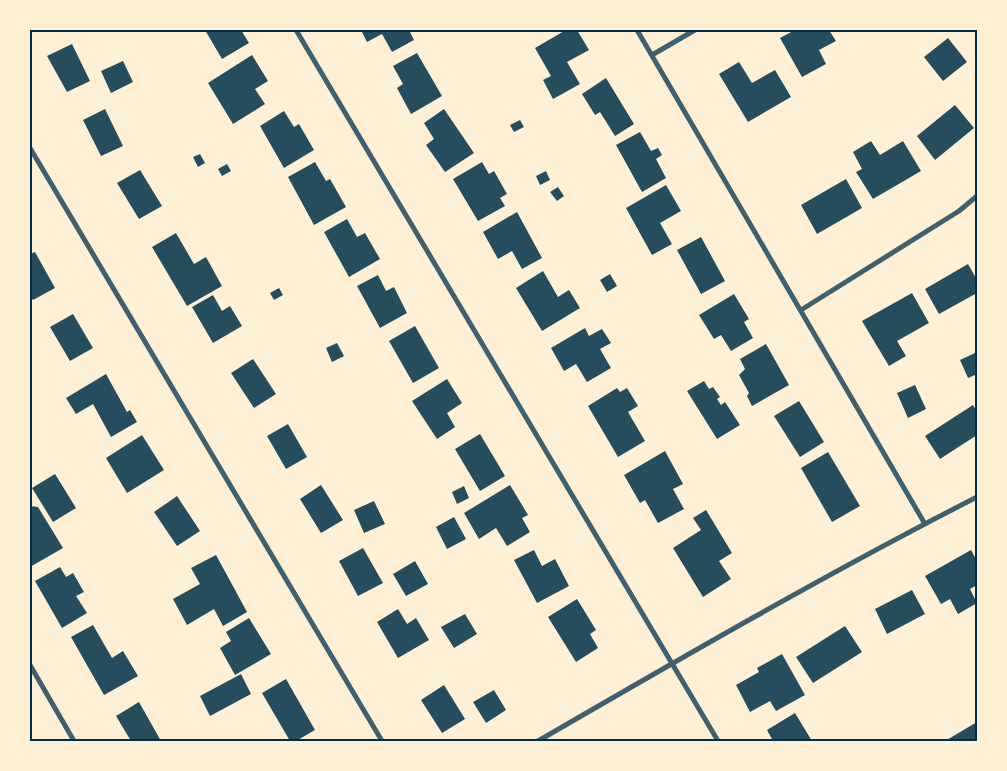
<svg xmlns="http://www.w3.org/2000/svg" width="1007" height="771" viewBox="0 0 1007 771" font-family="Lato,sans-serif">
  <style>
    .building { fill: #264d5e }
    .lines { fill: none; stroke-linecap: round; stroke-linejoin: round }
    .minor { stroke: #3f606c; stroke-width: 5 }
    .neatline { fill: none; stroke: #003049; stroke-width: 2 }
  </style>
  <rect width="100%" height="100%" fill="#fdf0d5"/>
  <!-- building -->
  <path class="building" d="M 205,30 L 241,30 L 249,43 L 222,59 Z
    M 361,30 L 409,30 L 414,40 L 392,52 L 382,34 L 367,42 Z
    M 566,30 L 577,30 L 589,50 L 567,62 L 580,84 L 553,99 L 543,80 L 551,76 L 535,48 Z
    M 795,30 L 829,30 L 836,41 L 819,50 L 826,64 L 802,77 L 780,38 Z
    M 948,38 L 967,62 L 943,81 L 924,57 Z
    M 72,44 L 90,81 L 67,92 L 47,56 Z
    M 417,53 L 442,96 L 411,114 L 397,88 L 403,84 L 393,66 Z
    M 252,55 L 268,81 L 255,89 L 265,104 L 233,124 L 208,83 Z
    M 123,61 L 133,82 L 111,93 L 101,71 Z
    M 739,62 L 752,83 L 775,70 L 791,97 L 748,122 L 719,74 Z
    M 606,78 L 634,124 L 615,136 L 600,112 L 595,115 L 582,94 Z
    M 955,105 L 974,128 L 935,160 L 917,136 Z
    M 105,109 L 123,146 L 101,156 L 83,120 Z
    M 444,109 L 474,153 L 445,172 L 426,145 L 434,139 L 424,123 Z
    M 284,111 L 294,127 L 299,124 L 314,150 L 284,168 L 260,126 Z
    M 520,120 L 524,127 L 514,132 L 510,125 Z
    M 640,132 L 651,151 L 658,148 L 662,155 L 656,159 L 666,178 L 642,192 L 616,145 Z
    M 871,141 L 880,155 L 903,141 L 921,171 L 873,199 L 856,172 L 862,169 L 853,152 Z
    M 200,154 L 205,163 L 198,167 L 193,157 Z
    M 315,162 L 326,181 L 330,179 L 346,207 L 314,225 L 288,177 Z
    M 482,162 L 489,174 L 494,171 L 507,194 L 500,198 L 505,206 L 478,221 L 453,179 Z
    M 227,164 L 231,171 L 222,176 L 218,169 Z
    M 140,170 L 162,206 L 139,219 L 117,183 Z
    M 546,171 L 550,180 L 540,185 L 536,176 Z
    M 846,179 L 862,208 L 817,234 L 801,205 Z
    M 666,185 L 681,211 L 660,223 L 672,244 L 652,255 L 626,208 Z
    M 558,187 L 564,196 L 557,201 L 550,192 Z
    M 517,212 L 542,258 L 522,269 L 512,251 L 498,259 L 483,232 Z
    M 347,219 L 357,237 L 365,233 L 380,259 L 349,277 L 324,232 Z
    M 176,233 L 194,264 L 206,257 L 222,286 L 187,306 L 152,247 Z
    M 701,237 L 725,281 L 701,294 L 677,250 Z
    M 35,252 L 55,288 L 33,300 L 30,296 L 30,254 Z
    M 968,264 L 977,280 L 977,293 L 939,314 L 925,289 Z
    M 543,271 L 558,297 L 569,290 L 580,308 L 542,331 L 516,288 Z
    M 610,274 L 617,286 L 607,292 L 600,280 Z
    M 378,275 L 386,291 L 394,287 L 407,313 L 380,328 L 357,286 Z
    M 279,288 L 283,295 L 274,300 L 270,293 Z
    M 912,293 L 929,323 L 897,341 L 906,356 L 889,366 L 862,321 Z
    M 734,294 L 749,319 L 744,322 L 753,338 L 731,351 L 721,335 L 714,339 L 699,315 Z
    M 213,295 L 222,311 L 230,306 L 242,326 L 213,343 L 192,307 Z
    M 73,314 L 93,348 L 70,361 L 50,327 Z
    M 415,326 L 439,368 L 413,383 L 389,341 Z
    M 585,328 L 589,336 L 602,329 L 611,343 L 600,349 L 611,368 L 587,382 L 576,364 L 564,371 L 551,348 Z
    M 337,343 L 344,356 L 332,362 L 326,348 Z
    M 766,344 L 789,385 L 752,406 L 747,396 L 749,393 L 739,375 L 745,369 L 740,359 Z
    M 977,352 L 977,374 L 968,378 L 960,360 Z
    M 253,359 L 276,394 L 254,408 L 231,373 Z
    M 106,374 L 127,412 L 130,410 L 137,422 L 111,437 L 93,404 L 76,414 L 66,398 Z
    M 447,379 L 462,403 L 447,413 L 455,427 L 437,439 L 412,401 Z
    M 704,381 L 709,389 L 713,387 L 720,397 L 717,399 L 721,405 L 725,402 L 740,425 L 717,439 L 687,391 Z
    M 915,385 L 926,409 L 908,418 L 897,393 Z
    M 617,388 L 620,392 L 627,388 L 638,406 L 628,412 L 645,441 L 618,457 L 588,406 Z
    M 799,401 L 824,442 L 800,457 L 774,416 Z
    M 973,405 L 977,412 L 977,435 L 940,459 L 925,436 Z
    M 288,424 L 307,457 L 286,469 L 267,436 Z
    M 480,434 L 505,476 L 480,491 L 455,449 Z
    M 142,435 L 164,470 L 127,493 L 106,458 Z
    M 665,451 L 683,484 L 673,489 L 684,509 L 658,523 L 645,500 L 640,503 L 624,475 Z
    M 828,452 L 860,506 L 832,522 L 801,468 Z
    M 55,474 L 76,508 L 53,522 L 32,488 Z
    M 321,485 L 343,520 L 321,533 L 300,499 Z
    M 510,485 L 528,515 L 522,518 L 530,532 L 507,546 L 496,528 L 479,539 L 464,513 Z
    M 464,486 L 469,498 L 457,504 L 452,492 Z
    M 177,496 L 200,531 L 177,546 L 154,512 Z
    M 374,501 L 385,524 L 364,533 L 354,510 Z
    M 30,506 L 38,507 L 63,548 L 30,567 Z
    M 706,510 L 732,553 L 719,561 L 731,579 L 703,597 L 673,548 L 701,530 L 693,518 Z
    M 454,517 L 466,539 L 447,549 L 436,527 Z
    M 363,548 L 383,583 L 358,596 L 339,561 Z
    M 534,550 L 542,566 L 555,559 L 569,586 L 537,603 L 514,560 Z
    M 971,550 L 977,561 L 977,585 L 970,589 L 977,603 L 958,614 L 950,599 L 941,604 L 925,576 Z
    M 216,555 L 247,612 L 223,626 L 214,609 L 187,625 L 173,599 L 200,584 L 191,568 Z
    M 415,561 L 428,584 L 406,596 L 393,574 Z
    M 60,567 L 66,577 L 73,573 L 84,592 L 76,596 L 87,613 L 62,628 L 35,581 Z
    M 912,590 L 925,614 L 887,634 L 875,609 Z
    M 577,599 L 596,630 L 590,634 L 598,648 L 576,662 L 548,617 Z
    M 398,609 L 407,624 L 416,618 L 429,640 L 398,658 L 377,622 Z
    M 465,614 L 477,634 L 454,648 L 441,627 Z
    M 249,618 L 271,654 L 235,675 L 220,648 L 231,641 L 226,632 Z
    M 93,625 L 112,658 L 123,651 L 138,676 L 104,695 L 71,637 Z
    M 845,626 L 862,652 L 813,683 L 796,657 Z
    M 782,654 L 805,695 L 776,711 L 770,701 L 750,712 L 736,685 L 759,672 L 757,668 Z
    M 241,674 L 251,694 L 210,716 L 200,696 Z
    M 286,679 L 315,730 L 296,741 L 290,741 L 262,693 Z
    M 444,685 L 465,719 L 442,733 L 421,700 Z
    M 494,690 L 506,710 L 486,723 L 473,702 Z
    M 139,702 L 161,741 L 131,741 L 116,716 Z
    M 795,713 L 812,741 L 773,741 L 767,730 Z
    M 977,722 L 977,741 L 945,741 Z"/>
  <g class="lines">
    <!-- minor -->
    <path class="minor" d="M 296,30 L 718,741
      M 637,30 L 925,524
      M 652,55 L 695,30
      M 30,148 L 382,741
      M 801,310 L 959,211 L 977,196
      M 30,665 L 74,741
      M 538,741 C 683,657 828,573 977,497"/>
  </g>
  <!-- border -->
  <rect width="1007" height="771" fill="none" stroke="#fdf0d5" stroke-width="62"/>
  <rect x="31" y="31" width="945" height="709" class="neatline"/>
</svg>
